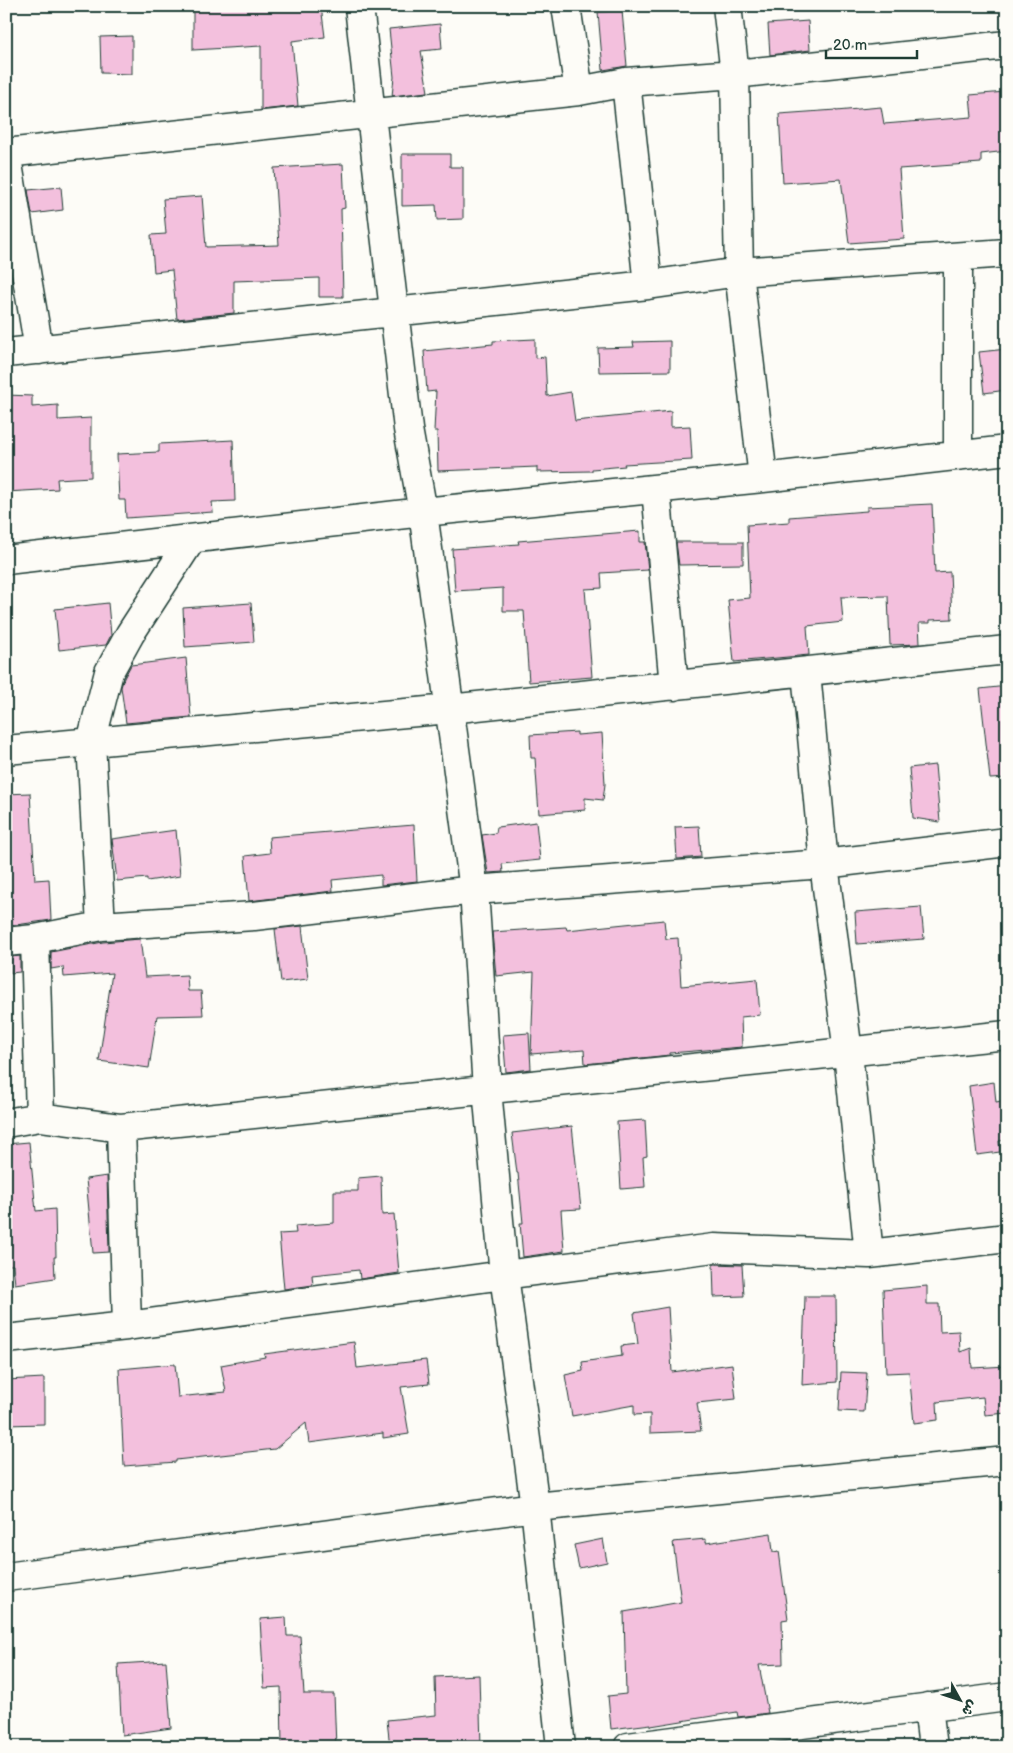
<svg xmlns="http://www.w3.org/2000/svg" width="1013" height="1753" viewBox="0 0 1013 1753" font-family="'Balsamiq Sans','Playpen Sans Arabic',sans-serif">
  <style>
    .building { fill: #f3c0dd; stroke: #1f3d34 }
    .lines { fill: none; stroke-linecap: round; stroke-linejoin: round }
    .minor-casing { stroke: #1f3d34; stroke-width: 31 }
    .minor { stroke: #fdfcf7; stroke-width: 28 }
  </style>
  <rect width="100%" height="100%" fill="#fdfcf7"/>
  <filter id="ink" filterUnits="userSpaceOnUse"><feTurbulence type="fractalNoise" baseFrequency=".02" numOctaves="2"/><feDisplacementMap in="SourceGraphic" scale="10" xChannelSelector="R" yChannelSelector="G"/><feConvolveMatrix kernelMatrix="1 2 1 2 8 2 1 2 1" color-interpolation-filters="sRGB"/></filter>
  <g filter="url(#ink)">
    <!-- building -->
    <path class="building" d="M 193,6 L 321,6 L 325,37 L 292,41 L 298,106 L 261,110 L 261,46 L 193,50 Z
      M 622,11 L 627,66 L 603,70 L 598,12 Z
      M 808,21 L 810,50 L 770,55 L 768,24 Z
      M 440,24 L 442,49 L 421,51 L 428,92 L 392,96 L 394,77 L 389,29 Z
      M 132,36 L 132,74 L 101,73 L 100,37 Z
      M 1005,92 L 1007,151 L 981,154 L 981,163 L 899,169 L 904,239 L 849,243 L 841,179 L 783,183 L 779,114 L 836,110 L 836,111 L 881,107 L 884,124 L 972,117 L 970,95 Z
      M 402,154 L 450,154 L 450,167 L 463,167 L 463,219 L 437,220 L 436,205 L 402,206 Z
      M 343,164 L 345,208 L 341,209 L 343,297 L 319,297 L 319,278 L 234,281 L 234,313 L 177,319 L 172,270 L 154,272 L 151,235 L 166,234 L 163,199 L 202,196 L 206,247 L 279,245 L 274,168 Z
      M 61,187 L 63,210 L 32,214 L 28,190 Z
      M 535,339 L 535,358 L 545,357 L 547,396 L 571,392 L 575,421 L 671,411 L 671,427 L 690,426 L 692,460 L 624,464 L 625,466 L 592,469 L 592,471 L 537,472 L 537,467 L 438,471 L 437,431 L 434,431 L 436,391 L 427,392 L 424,351 L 493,344 L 493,341 Z
      M 670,341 L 670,371 L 599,372 L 598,348 L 634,347 L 633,342 Z
      M 1007,349 L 1007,390 L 984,393 L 979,352 Z
      M 6,395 L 32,396 L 32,407 L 58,405 L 58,420 L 91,418 L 91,477 L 57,479 L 58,489 L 6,492 Z
      M 233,440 L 235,501 L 212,502 L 213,512 L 126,518 L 125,500 L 119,500 L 117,454 L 159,452 L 159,444 Z
      M 932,504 L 935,573 L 950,572 L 952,619 L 930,620 L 930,623 L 919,623 L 920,644 L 890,645 L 888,596 L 841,597 L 843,622 L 807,626 L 809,655 L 734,662 L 728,600 L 750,598 L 747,525 L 789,522 L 789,517 L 867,511 L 867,507 Z
      M 640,531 L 640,542 L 645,542 L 648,570 L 601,573 L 602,588 L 585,589 L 592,677 L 529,682 L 524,611 L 503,611 L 503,588 L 455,591 L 452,549 L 519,544 L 518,541 Z
      M 676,542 L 743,542 L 743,564 L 679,565 Z
      M 108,603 L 111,635 L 106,645 L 59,650 L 55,609 Z
      M 251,603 L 254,642 L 185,647 L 183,608 Z
      M 186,658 L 191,717 L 126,723 L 121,687 L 124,678 L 131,665 Z
      M 1007,686 L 1007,778 L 990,779 L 980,689 Z
      M 577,732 L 577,735 L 602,733 L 605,784 L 603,800 L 585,798 L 585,810 L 539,814 L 535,758 L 531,758 L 530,735 Z
      M 935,765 L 940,822 L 913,818 L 909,768 Z
      M 30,793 L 35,880 L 49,879 L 51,920 L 9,926 L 6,887 L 6,794 Z
      M 536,822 L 540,860 L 502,864 L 503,872 L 488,873 L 482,835 L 496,833 L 497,827 Z
      M 414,825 L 417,881 L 381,885 L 381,875 L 332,880 L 333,891 L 249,901 L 245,856 L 270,853 L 269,837 Z
      M 699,826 L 701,857 L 677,859 L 675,827 Z
      M 176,830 L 180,876 L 147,881 L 147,878 L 117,881 L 112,839 Z
      M 921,907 L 924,939 L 857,944 L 855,912 Z
      M 664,920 L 666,939 L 678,938 L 681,986 L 757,979 L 760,1015 L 741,1017 L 742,1047 L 670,1053 L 670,1055 L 585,1064 L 584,1050 L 531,1054 L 534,972 L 496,976 L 492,932 L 566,927 L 567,930 Z
      M 302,926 L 308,979 L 281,982 L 275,929 Z
      M 140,939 L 145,977 L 187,975 L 188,991 L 201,991 L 203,1015 L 157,1016 L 149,1068 L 99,1061 L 112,973 L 64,977 L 63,967 L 51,969 L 51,952 L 103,942 Z
      M 20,956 L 20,972 L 11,973 L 11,957 Z
      M 529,1033 L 531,1069 L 506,1072 L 503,1035 Z
      M 994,1082 L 996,1102 L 1007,1100 L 1007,1140 L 999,1141 L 1000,1152 L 977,1155 L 969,1086 Z
      M 645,1120 L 647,1156 L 643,1157 L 645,1187 L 621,1189 L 617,1122 Z
      M 572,1126 L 581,1209 L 561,1210 L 564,1251 L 523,1257 L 520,1223 L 523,1223 L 518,1173 L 517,1173 L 512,1133 Z
      M 29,1142 L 36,1211 L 55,1209 L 56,1257 L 54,1257 L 55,1278 L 15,1284 L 13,1265 L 6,1265 L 6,1144 Z
      M 107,1176 L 109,1252 L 93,1253 L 86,1179 Z
      M 381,1176 L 382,1215 L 394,1214 L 399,1273 L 360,1279 L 359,1270 L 312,1275 L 313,1285 L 284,1289 L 279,1234 L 296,1233 L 295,1226 L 334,1223 L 334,1191 L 358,1191 L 358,1178 Z
      M 713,1264 L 742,1265 L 744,1296 L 714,1297 Z
      M 927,1286 L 927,1304 L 939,1304 L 940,1332 L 959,1331 L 960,1352 L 971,1348 L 972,1368 L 1007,1366 L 1007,1413 L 985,1415 L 983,1397 L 937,1402 L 938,1420 L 914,1423 L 909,1372 L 886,1373 L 883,1290 Z
      M 805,1296 L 836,1296 L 837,1382 L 802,1385 Z
      M 668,1307 L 672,1372 L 732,1364 L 736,1399 L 697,1403 L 701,1431 L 650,1433 L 650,1414 L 634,1415 L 634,1405 L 572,1416 L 565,1375 L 583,1371 L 582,1362 L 622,1356 L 621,1346 L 638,1344 L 634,1313 Z
      M 354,1342 L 357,1368 L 426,1360 L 429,1384 L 401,1387 L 409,1434 L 383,1438 L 383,1433 L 309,1443 L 306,1423 L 275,1449 L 176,1460 L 176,1462 L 124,1466 L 119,1369 L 175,1364 L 178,1397 L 226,1392 L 221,1365 L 265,1357 L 264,1354 Z
      M 841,1372 L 867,1373 L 864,1412 L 839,1411 Z
      M 44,1378 L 44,1424 L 6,1425 L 6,1380 Z
      M 771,1533 L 773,1552 L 779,1551 L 788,1619 L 782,1620 L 783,1664 L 759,1665 L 768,1713 L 738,1717 L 737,1712 L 651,1726 L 651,1724 L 611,1729 L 608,1696 L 626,1694 L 624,1612 L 681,1602 L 673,1542 L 706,1539 L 706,1543 Z
      M 603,1539 L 607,1562 L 579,1568 L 574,1545 Z
      M 286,1617 L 287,1636 L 300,1636 L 304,1694 L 334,1694 L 336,1747 L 282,1747 L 281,1687 L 264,1688 L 260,1619 Z
      M 166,1661 L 171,1728 L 122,1735 L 118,1664 Z
      M 479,1675 L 481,1747 L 390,1747 L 387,1720 L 436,1715 L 435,1677 Z"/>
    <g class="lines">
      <!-- minor casing -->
      <g class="minor-casing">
        <path id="minor" d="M 359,6 L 371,115 L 408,429 L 423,512 L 474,890 L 487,1089 L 504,1275 L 535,1507 L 561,1747
          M 566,6 L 579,91
          M 727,6 L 735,74 L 739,272 L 763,478
          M 626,82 L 648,285
          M 6,152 L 39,350
          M 6,153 L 579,91 L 626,82 L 735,74 L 1007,45
          M 958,257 L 958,455
          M 6,353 L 648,285 L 739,272 L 1007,253
          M 656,489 L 674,686
          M 6,560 L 423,512 L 763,478 L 1007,450
          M 806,672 L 824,864 L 848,1053 L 869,1254
          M 6,750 L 449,709 L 1007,650
          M 101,926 L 91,742 L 109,672 L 130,634 L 191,540
          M 35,939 L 40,1117
          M 6,942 L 35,939 L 101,926 L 254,916 L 474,890 L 824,864 L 1007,842
          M 6,1123 L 40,1117 L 121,1128 L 1007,1035
          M 121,1128 L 127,1326
          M 6,1339 L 127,1326 L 504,1275 L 714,1248 L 869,1254 L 1007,1238
          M 6,1577 L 535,1507 L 1007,1461
          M 928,1707 L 933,1747
          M 628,1747 L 1007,1697"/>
      </g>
      <!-- minor -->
      <use href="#minor" class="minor"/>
    </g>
  </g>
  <!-- margin -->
  <rect width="1013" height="1753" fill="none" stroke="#fdfcf7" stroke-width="25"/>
  <rect x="12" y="12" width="988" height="1728" fill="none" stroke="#1f3d34" stroke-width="2" filter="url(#ink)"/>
  <!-- north arrow -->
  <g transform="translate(960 1700) rotate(130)" stroke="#fdfcf7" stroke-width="4" paint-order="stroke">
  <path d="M0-4L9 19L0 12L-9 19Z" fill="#1f3d34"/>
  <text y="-8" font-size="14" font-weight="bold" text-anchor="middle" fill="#1f3d34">ش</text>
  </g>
  <!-- scale -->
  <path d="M826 50v8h91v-8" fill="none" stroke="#1f3d34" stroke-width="2.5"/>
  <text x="833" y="50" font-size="15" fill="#1f3d34" stroke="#fdfcf7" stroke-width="4" paint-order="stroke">20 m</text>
</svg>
